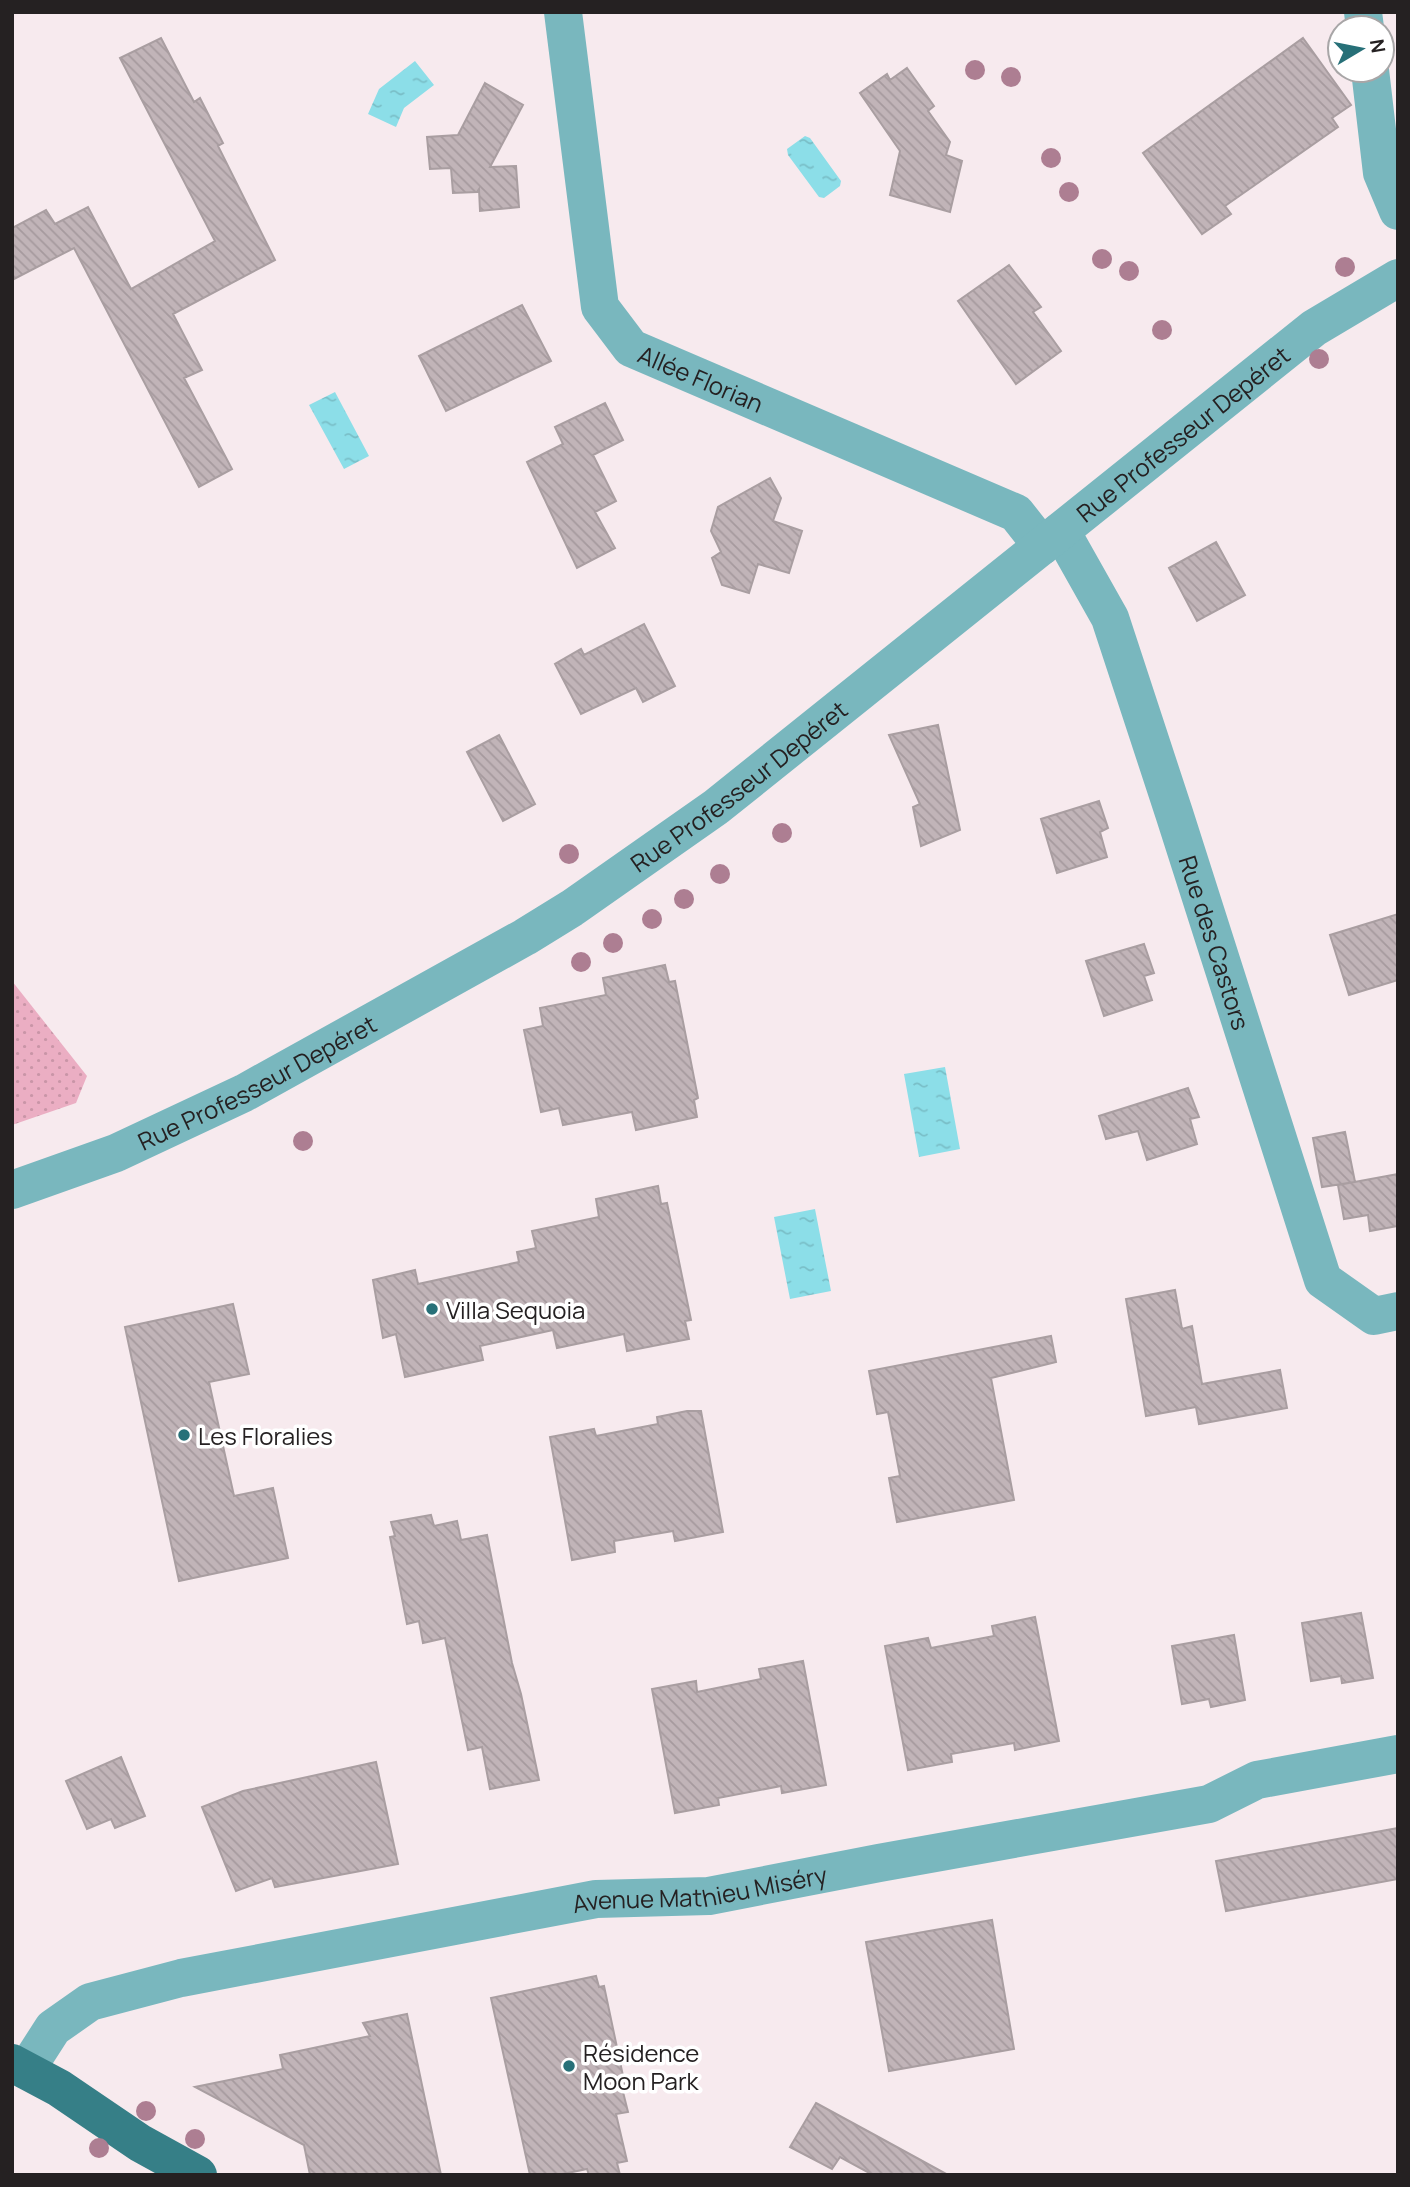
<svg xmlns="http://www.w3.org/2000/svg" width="1410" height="2187" viewBox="0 0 1410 2187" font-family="Manrope,sans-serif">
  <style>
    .grass { fill: url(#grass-dots) }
    .water { fill: url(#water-ripples) }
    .building { fill: url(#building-back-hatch); stroke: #a99ea1; stroke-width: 2 }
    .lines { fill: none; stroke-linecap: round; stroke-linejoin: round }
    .minor { stroke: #79b7be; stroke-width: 38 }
    .major { stroke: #367f87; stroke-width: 38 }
    .tree { fill: #ad7e92 }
    .poi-dot { fill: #277078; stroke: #fff; stroke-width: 2.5 }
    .labels { text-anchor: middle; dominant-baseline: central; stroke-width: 7; stroke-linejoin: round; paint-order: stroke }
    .street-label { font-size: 24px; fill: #252122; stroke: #fff }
    .poi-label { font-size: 24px; fill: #252122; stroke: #fff; text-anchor: start }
  </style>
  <defs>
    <pattern id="grass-dots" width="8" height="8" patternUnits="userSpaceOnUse" patternTransform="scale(1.75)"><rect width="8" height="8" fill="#ebaec3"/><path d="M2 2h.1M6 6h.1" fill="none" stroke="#c995a7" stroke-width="1.8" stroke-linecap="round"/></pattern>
    <pattern id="water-ripples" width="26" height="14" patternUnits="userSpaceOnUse" patternTransform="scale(1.75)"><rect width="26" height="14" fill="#8cdee8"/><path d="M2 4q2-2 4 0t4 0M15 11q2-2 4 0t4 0" fill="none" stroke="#79bec7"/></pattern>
    <pattern id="building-back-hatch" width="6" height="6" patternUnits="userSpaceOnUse" patternTransform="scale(1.75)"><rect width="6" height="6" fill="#c1b4b8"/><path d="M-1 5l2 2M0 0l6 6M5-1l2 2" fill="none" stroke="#a69a9e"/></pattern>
  </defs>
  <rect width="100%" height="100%" fill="#f7eaee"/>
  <!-- grass -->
  <path class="grass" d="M 12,981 L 87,1076 L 76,1103 L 12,1125 Z"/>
  <!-- water -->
  <path class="water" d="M 415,61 L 434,85 L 404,108 L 396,127 L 368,114 L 379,89 Z
    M 805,136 L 810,138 L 841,181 L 840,186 L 824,198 L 819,197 L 788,155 L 787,149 Z
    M 335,392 L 369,456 L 344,469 L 309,405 Z
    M 945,1067 L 960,1149 L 919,1157 L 904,1074 Z
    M 815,1209 L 831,1291 L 790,1299 L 774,1217 Z"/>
  <!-- building -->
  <path class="building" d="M 161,38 L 194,102 L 200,98 L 223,143 L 218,146 L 275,260 L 173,314 L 202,370 L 184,378 L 232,469 L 199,487 L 74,248 L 12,280 L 12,228 L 46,210 L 55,224 L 88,207 L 131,289 L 215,241 L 120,58 Z
    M 1303,38 L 1351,105 L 1332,118 L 1338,127 L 1225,206 L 1231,214 L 1202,234 L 1143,153 Z
    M 907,68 L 934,106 L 928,111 L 950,142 L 946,155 L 962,161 L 950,212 L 890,195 L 900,151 L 860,93 L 887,74 L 890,80 Z
    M 485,83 L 523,105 L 490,167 L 516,166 L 519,207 L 480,211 L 479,189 L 477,192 L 453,193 L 451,168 L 430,169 L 427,137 L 458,135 Z
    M 1009,265 L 1041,307 L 1033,312 L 1061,351 L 1016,384 L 958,301 Z
    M 522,305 L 551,361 L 446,411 L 419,356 Z
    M 605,403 L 623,440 L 593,455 L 616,501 L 595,512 L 615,548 L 577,568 L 527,462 L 563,444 L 555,427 Z
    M 770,478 L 781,498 L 773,521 L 802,531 L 789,573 L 758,564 L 749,593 L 722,585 L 712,558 L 721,552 L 711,531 L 718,507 Z
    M 1216,542 L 1245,595 L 1197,621 L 1169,568 Z
    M 644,624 L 675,686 L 643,702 L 636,688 L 581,714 L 555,664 L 581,649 L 584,655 Z
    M 938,725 L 960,830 L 921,846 L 913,807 L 920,804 L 889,735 Z
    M 499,735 L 535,804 L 503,821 L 467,752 Z
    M 1099,801 L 1108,828 L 1100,832 L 1107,857 L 1057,873 L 1041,819 Z
    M 1398,914 L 1398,980 L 1349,995 L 1330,935 Z
    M 1144,944 L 1154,973 L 1144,976 L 1152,1000 L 1104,1016 L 1086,961 Z
    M 665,965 L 669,982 L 675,981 L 698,1098 L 694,1100 L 697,1117 L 636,1130 L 632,1112 L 563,1125 L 559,1108 L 541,1112 L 524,1030 L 543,1026 L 540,1008 L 606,995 L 603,978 Z
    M 1188,1088 L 1199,1117 L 1190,1119 L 1197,1144 L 1147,1160 L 1138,1131 L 1106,1139 L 1099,1116 Z
    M 1345,1132 L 1355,1182 L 1322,1187 L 1313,1138 Z
    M 1398,1174 L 1398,1226 L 1370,1231 L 1368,1215 L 1344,1219 L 1338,1185 Z
    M 658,1186 L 661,1204 L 667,1203 L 691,1320 L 685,1321 L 689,1339 L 627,1351 L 624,1334 L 557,1348 L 553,1330 L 480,1346 L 483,1360 L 405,1377 L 396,1334 L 383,1338 L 373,1280 L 415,1270 L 418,1284 L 519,1262 L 517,1252 L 536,1248 L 532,1231 L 599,1217 L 596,1199 Z
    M 1175,1290 L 1182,1329 L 1192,1326 L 1202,1384 L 1280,1370 L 1287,1408 L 1199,1424 L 1196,1407 L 1146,1416 L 1126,1299 Z
    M 233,1304 L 249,1374 L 209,1382 L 234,1496 L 273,1488 L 288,1558 L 179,1581 L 125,1327 Z
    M 1051,1336 L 1056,1362 L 991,1378 L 1014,1500 L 897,1522 L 889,1478 L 900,1476 L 888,1412 L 877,1414 L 869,1371 Z
    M 687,1411 L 701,1411 L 723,1532 L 675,1541 L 673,1531 L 614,1541 L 615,1552 L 572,1560 L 550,1437 L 594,1429 L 596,1436 L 658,1424 L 657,1417 Z
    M 431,1515 L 434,1526 L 457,1521 L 461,1540 L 487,1535 L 512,1663 L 521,1694 L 539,1780 L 490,1789 L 482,1747 L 468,1750 L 445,1638 L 423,1643 L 419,1621 L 407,1624 L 390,1537 L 395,1536 L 391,1522 Z
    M 1361,1613 L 1373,1678 L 1342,1683 L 1341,1676 L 1311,1681 L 1302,1623 Z
    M 1035,1617 L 1059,1741 L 1015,1750 L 1014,1743 L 951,1754 L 952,1762 L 908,1770 L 885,1646 L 928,1638 L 931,1648 L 994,1636 L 992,1626 Z
    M 1234,1635 L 1245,1700 L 1211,1707 L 1209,1699 L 1182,1704 L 1172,1646 Z
    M 803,1661 L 826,1785 L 782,1793 L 781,1786 L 718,1798 L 719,1805 L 675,1813 L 652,1689 L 696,1681 L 697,1692 L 761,1679 L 759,1669 Z
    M 121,1757 L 145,1816 L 115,1828 L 111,1819 L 87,1829 L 66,1781 Z
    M 376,1762 L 398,1864 L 275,1887 L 272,1878 L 236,1891 L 202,1807 L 243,1791 Z
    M 1398,1828 L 1398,1879 L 1226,1911 L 1216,1861 Z
    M 992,1920 L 1014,2049 L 889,2071 L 866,1942 Z
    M 596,1976 L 599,1987 L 604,1986 L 626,2090 L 623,2092 L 628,2112 L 616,2114 L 627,2161 L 617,2163 L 620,2175 L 589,2175 L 587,2169 L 558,2175 L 530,2175 L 491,1998 Z
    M 407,2014 L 441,2175 L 310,2175 L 304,2145 L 195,2087 L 283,2069 L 280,2055 L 370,2036 L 363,2023 Z
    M 816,2103 L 873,2134 L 948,2175 L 873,2175 L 840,2157 L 832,2169 L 790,2147 Z"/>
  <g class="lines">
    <!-- minor -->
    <g class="minor">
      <path id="s1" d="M 563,12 L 600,307 L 631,348 L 1016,513 L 1042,546"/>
      <path d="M 1363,12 L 1365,28"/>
      <path d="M 1370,70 L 1382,173 L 1398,211"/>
      <path id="s2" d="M 1061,531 L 1110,618 L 1174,813 L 1323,1280 L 1374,1316 L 1398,1311"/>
      <path id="s3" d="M 12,1190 L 116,1153 L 244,1093 L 525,937 L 572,908 L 716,807 L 1314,328 L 1398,278"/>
      <path id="s4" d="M 26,2070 L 53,2028 L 90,2002 L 181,1978 L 596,1899 L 709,1896 L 879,1863 L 1209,1804 L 1257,1780 L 1398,1754"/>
    </g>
    <!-- major -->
    <path class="major" d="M 12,2063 L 59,2088 L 140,2143 L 198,2175"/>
  </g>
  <!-- trees -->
  <g class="tree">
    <circle cx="975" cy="70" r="10"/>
    <circle cx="1011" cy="77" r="10"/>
    <circle cx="1051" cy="158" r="10"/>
    <circle cx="1069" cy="192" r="10"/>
    <circle cx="1102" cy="259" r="10"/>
    <circle cx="1345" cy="267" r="10"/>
    <circle cx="1129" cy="271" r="10"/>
    <circle cx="1162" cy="330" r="10"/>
    <circle cx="1319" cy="359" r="10"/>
    <circle cx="782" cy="833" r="10"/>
    <circle cx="569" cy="854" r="10"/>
    <circle cx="720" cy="874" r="10"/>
    <circle cx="684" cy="899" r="10"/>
    <circle cx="652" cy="919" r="10"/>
    <circle cx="613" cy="943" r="10"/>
    <circle cx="581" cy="962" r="10"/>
    <circle cx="303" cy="1141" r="10"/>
    <circle cx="146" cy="2111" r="10"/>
    <circle cx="195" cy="2139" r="10"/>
    <circle cx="99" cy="2148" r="10"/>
  </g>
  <!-- markers -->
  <g class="poi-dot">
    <circle cx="432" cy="1309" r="7"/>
    <circle cx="184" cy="1435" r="7"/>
    <circle cx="569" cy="2066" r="7"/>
  </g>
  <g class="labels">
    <!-- street labels -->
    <g class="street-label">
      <text stroke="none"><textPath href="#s1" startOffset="425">Allée Florian</textPath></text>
      <text stroke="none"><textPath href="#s3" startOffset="1402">Rue Professeur Depéret</textPath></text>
      <text stroke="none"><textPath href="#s3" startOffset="835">Rue Professeur Depéret</textPath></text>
      <text stroke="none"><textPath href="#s2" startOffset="441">Rue des Castors</textPath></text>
      <text stroke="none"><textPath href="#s3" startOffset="268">Rue Professeur Depéret</textPath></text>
      <text stroke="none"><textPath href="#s4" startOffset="716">Avenue Mathieu Miséry</textPath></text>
    </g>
    <!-- poi labels -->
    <g class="poi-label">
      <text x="446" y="1309">Villa Sequoia</text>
      <text x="198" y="1435">Les Floralies</text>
      <text x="583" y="2052">Résidence<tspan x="583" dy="28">Moon Park</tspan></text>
    </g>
  </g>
  <!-- border -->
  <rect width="1410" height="2187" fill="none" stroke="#252122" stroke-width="28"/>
  <!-- north arrow -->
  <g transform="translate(1361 49) rotate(80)"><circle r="33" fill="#ffffff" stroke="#a8a6a7" stroke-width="2"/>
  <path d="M0-5L12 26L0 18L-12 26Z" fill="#277078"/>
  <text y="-10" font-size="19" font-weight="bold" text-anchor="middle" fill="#252122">N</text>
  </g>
</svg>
